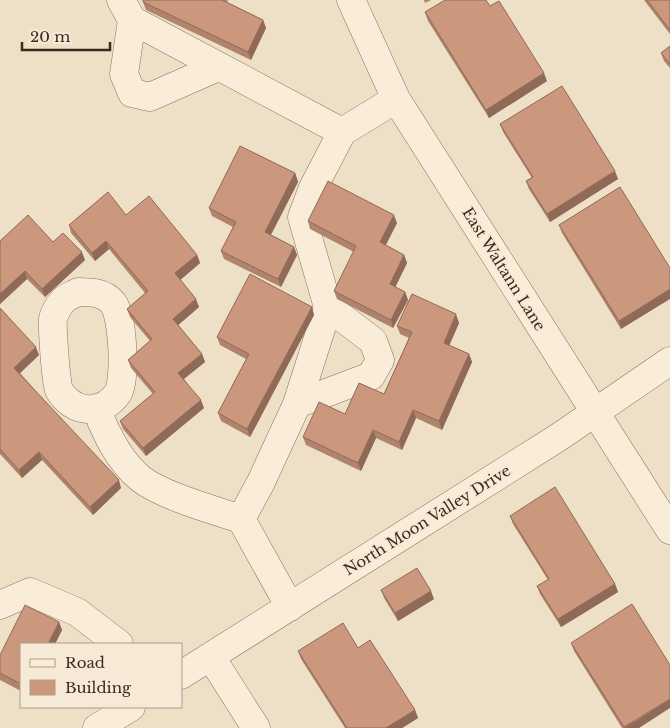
<svg xmlns="http://www.w3.org/2000/svg" width="670" height="728" viewBox="0 0 670 728" font-family="'Libre Baskerville',serif">
  <style>
    .lines { fill: none; stroke-linecap: round; stroke-linejoin: round }
    .minor-casing { stroke: #8a715c; stroke-width: 29 }
    .minor { stroke: #f9edda; stroke-width: 28 }
    .wall { fill: #af836c }
    .shaded-wall { fill: #8f6a58 }
    .building { fill: #cc987d; stroke: #8f6a58 }
    .labels { text-anchor: middle; dominant-baseline: central; stroke-width: 4.5; stroke-linejoin: round; paint-order: stroke }
    .street-label { font-size: 15px; fill: #3a2a20; stroke: #f6ead6 }
  </style>
  <rect width="100%" height="100%" fill="#eedfc7"/>
  <g class="lines">
    <!-- minor casing -->
    <g class="minor-casing">
      <path id="minor" d="M 121,0 L 132,20 L 342,132
        M 351,0 L 396,99 L 670,530
        M 132,20 L 124,74 L 132,93 L 150,97 L 218,67
        M 78,292 C 91,292 104,292 113,303 C 123,316 126,379 118,393 C 102,416 73,414 59,390 C 56,385 52,326 53,319 C 54,314 59,305 62,302 C 65,297 73,295 78,292 Z
        M 297,404 L 371,376 L 380,360 L 373,341 L 328,307
        M 96,408 C 106,434 119,461 141,479 C 163,496 214,510 241,519 L 290,607
        M 241,519 L 261,482 L 297,404 L 328,307 L 302,217 L 313,188 L 342,132 L 396,99
        M 0,605 L 30,592 L 77,612 L 119,644
        M 211,657 L 256,728
        M 181,675 L 559,437 L 670,361
        M 97,728 L 131,707"/>
    </g>
    <!-- minor -->
    <use href="#minor" class="minor"/>
  </g>
  <!-- wall -->
  <path class="wall" d="M 143,0 L 228,0 L 227,2 L 263,20 L 266,28 L 251,60 L 146,10 L 143,2 Z
    M 424,0 L 431,0 L 425,3 Z
    M 644,0 L 670,0 L 670,34 Z
    M 425,12 L 547,81 L 489,118 L 428,21 Z
    M 670,46 L 670,68 L 664,61 L 661,53 Z
    M 500,124 L 618,179 L 550,222 L 529,189 L 526,181 L 532,178 L 503,132 Z
    M 295,173 L 298,182 L 271,235 L 294,247 L 297,255 L 281,287 L 224,259 L 221,251 L 233,227 L 212,216 L 209,208 Z
    M 620,187 L 621,329 L 562,233 L 559,225 Z
    M 126,215 L 197,255 L 200,263 L 180,280 L 199,307 L 178,325 L 202,354 L 205,362 L 184,379 L 204,408 L 146,456 L 123,429 L 120,421 L 153,394 L 131,368 L 128,360 L 150,341 L 130,317 L 127,309 L 145,293 L 109,249 L 95,261 L 71,233 L 69,225 Z
    M 308,221 L 397,223 L 386,245 L 404,255 L 407,263 L 395,287 L 405,292 L 408,300 L 393,328 L 337,299 L 334,291 L 354,252 L 310,229 Z
    M 0,241 L 53,242 L 85,260 L 45,297 L 27,279 L 0,304 Z
    M 312,307 L 314,315 L 250,437 L 221,421 L 218,413 L 246,359 L 220,345 L 217,337 Z
    M 0,308 L 39,355 L 20,373 L 121,488 L 93,515 L 42,460 L 22,478 L 0,454 Z
    M 459,323 L 449,345 L 469,354 L 472,362 L 442,430 L 416,418 L 402,450 L 376,438 L 361,471 L 306,445 L 303,437 L 345,414 L 384,394 L 409,338 L 400,334 L 397,326 Z
    M 510,516 L 615,584 L 618,592 L 561,627 L 540,594 L 537,586 L 548,580 L 513,524 Z
    M 381,590 L 434,599 L 398,621 L 384,598 Z
    M 59,622 L 62,630 L 55,644 L 21,644 L 21,691 L 0,680 L 0,655 Z
    M 571,643 L 639,728 L 622,728 L 574,651 Z
    M 358,648 L 415,710 L 418,718 L 402,728 L 345,728 L 301,659 L 298,651 Z"/>
  <!-- shaded-wall -->
  <path class="shaded-wall" d="M 263,20 L 266,28 L 251,60 L 248,52 Z
    M 544,73 L 547,81 L 489,118 L 486,110 Z
    M 615,171 L 618,179 L 550,222 L 547,214 Z
    M 295,173 L 298,182 L 268,240 L 265,232 Z
    M 394,215 L 397,223 L 383,250 L 380,242 Z
    M 106,241 L 109,249 L 95,261 L 92,253 Z
    M 294,247 L 297,255 L 281,287 L 278,279 Z
    M 82,252 L 85,260 L 45,297 L 42,289 Z
    M 197,255 L 200,263 L 178,282 L 175,273 Z
    M 404,255 L 407,263 L 393,292 L 390,284 Z
    M 25,271 L 27,279 L 0,304 L 0,294 Z
    M 670,289 L 670,299 L 621,329 L 619,321 Z
    M 405,292 L 408,300 L 393,328 L 391,320 Z
    M 196,299 L 199,307 L 176,327 L 173,319 Z
    M 312,307 L 314,315 L 250,437 L 247,429 Z
    M 456,314 L 459,323 L 447,351 L 444,343 Z
    M 36,347 L 39,355 L 17,376 L 14,368 Z
    M 202,354 L 205,362 L 181,381 L 178,373 Z
    M 469,354 L 472,362 L 442,430 L 439,421 Z
    M 201,400 L 204,408 L 146,456 L 143,448 Z
    M 413,410 L 416,418 L 402,450 L 399,442 Z
    M 373,430 L 376,438 L 361,471 L 358,463 Z
    M 39,452 L 42,460 L 22,478 L 19,470 Z
    M 119,480 L 121,488 L 93,515 L 90,507 Z
    M 615,584 L 618,592 L 561,627 L 558,619 Z
    M 431,591 L 434,599 L 398,621 L 395,613 Z
    M 59,622 L 62,630 L 55,644 L 48,644 Z
    M 670,699 L 670,708 L 639,728 L 624,728 Z
    M 415,710 L 418,718 L 402,728 L 386,728 Z"/>
  <!-- building -->
  <path class="building" d="M 143,0 L 222,0 L 263,20 L 248,52 L 143,2 Z
    M 445,0 L 486,0 L 490,6 L 499,1 L 544,73 L 486,110 L 425,12 Z
    M 647,0 L 670,0 L 670,30 Z
    M 670,46 L 670,64 L 661,53 Z
    M 562,86 L 615,171 L 547,214 L 526,181 L 533,177 L 500,124 Z
    M 240,146 L 295,173 L 265,232 L 294,247 L 278,279 L 221,251 L 236,222 L 209,208 Z
    M 328,181 L 394,215 L 380,242 L 404,255 L 390,284 L 405,292 L 391,320 L 334,291 L 356,246 L 308,221 Z
    M 620,187 L 670,268 L 670,289 L 619,321 L 559,225 Z
    M 108,192 L 126,215 L 149,196 L 197,255 L 175,273 L 196,299 L 173,319 L 202,354 L 178,373 L 201,400 L 143,448 L 120,421 L 155,392 L 128,360 L 152,339 L 127,309 L 148,291 L 106,241 L 92,253 L 69,225 Z
    M 28,215 L 53,242 L 63,233 L 82,252 L 42,289 L 25,271 L 0,294 L 0,241 Z
    M 250,274 L 312,307 L 247,429 L 218,413 L 249,354 L 217,337 Z
    M 412,294 L 456,314 L 444,343 L 469,354 L 439,421 L 413,410 L 399,442 L 373,430 L 358,463 L 303,437 L 319,402 L 345,414 L 359,383 L 384,394 L 412,332 L 397,326 Z
    M 0,308 L 36,347 L 14,368 L 119,480 L 90,507 L 39,452 L 19,470 L 0,449 Z
    M 555,487 L 615,584 L 558,619 L 537,586 L 549,579 L 510,516 Z
    M 417,568 L 431,591 L 395,613 L 381,590 Z
    M 632,604 L 670,665 L 670,699 L 624,727 L 571,643 Z
    M 25,605 L 59,622 L 48,644 L 21,644 L 21,684 L 0,673 L 0,655 Z
    M 343,623 L 358,648 L 370,640 L 415,710 L 386,728 L 347,728 L 298,651 Z"/>
  <g class="labels">
    <!-- street labels -->
    <g class="street-label">
      <text transform="translate(504 269) rotate(58)">East Waltann Lane</text>
      <text transform="translate(427 520) rotate(-32)">North Moon Valley Drive</text>
    </g>
  </g>
  <!-- legend -->
  <rect x="20" y="643" width="162" height="65" fill="#f6ead6" stroke="#ab9d8d"/>
  <rect x="30" y="659" width="25" height="8" fill="#f9edda" stroke="#ab9d8d"/>
  <text x="65" y="668" font-size="15" fill="#3a2a20">Road</text>
  <rect x="30" y="680" width="25" height="15" fill="#cc987d" stroke="#ab9d8d"/>
  <text x="65" y="693" font-size="15" fill="#3a2a20">Building</text>
  <!-- scale -->
  <path d="M22 42v8h88v-8" fill="none" stroke="#3a2a20" stroke-width="2.5"/>
  <text x="30" y="42" font-size="15" fill="#3a2a20" stroke="#f6ead6" stroke-width="4" paint-order="stroke">20 m</text>
</svg>
